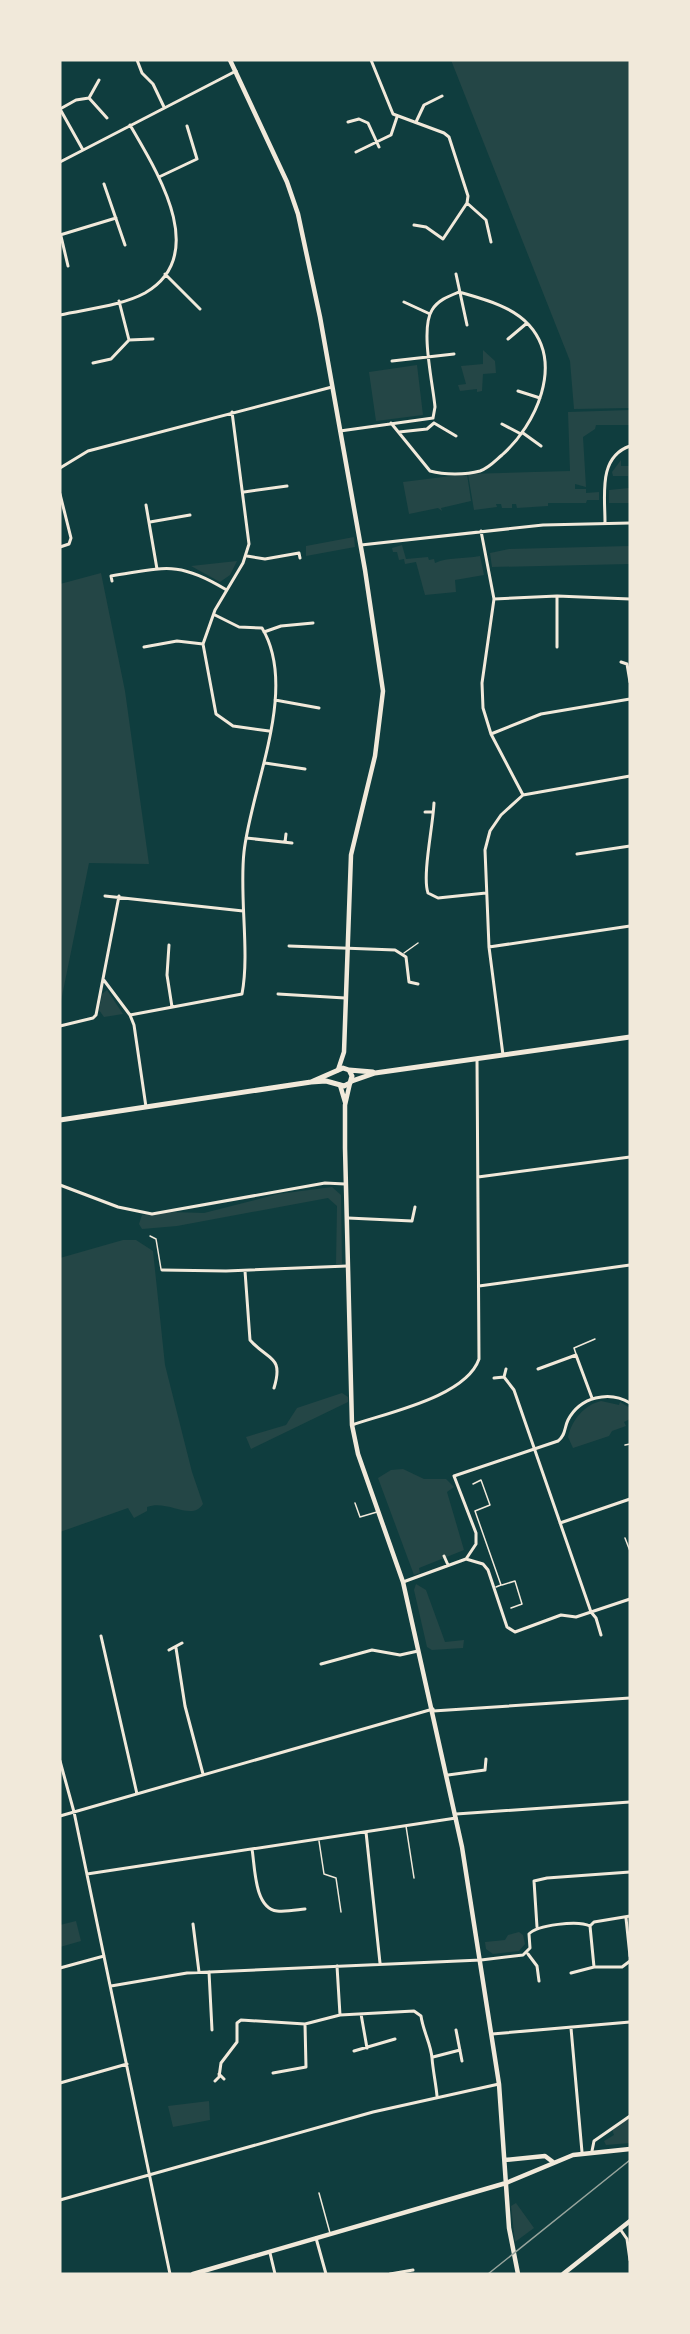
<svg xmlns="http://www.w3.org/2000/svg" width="690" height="2334" viewBox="0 0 690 2334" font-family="'Playfair Display',serif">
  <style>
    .green { fill: #244646 }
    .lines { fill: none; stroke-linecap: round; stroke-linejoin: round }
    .service { stroke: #f1e9da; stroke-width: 1.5 }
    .minor { stroke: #f1e9da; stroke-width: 3 }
    .tertiary { stroke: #f1e9da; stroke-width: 4.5 }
    .secondary { stroke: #f1e9da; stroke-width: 4.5 }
    .primary { stroke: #f1e9da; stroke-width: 5 }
    .rail { stroke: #97a49c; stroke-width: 1.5 }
  </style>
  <rect width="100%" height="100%" fill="#0f3d3e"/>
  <!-- green -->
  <path class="green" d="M 451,60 L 630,60 L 630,408 L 574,409 L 570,361 Z
    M 483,350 L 495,361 L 496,373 L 483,374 L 482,391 L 477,392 L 477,389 L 460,391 L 458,385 L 466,384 L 461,366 L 483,364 Z
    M 417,365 L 423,415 L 376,421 L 369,372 Z
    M 630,410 L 630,425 L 596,425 L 595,429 L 583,437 L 586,487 L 575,484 L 575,489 L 586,489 L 586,493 L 599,492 L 599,500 L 587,500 L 586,503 L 548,503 L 548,506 L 517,508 L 516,504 L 512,504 L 512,508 L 502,508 L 501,504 L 496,504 L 497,507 L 474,510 L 468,474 L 570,471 L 568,412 Z
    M 621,460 L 621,466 L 630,466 L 630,503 L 609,503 L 609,490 L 629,488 L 628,476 L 613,476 L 612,472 Z
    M 467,474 L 471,501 L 441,508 L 442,511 L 438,508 L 409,514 L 403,482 Z
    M 354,537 L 355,547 L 306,556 L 306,546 Z
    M 630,543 L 630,564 L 492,567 L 490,553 L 509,549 L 629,546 Z
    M 402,545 L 406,559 L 428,557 L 429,560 L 434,559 L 435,563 C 448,557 463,559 480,556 L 484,575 L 455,580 L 456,592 L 425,595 L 416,562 L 405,564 L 404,559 L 399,560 L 397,552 L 393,552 L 392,548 Z
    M 237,561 L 230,575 L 220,582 L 191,566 Z
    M 101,573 L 125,691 L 149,864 L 89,863 L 60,1006 L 60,584 Z
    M 107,990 L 123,1014 L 104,1017 L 99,1010 L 102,994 Z
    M 332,1187 L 341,1195 L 342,1264 L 336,1264 L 337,1206 L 328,1198 L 177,1226 L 142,1229 L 139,1224 L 142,1215 L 172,1212 L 204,1213 L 278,1194 Z
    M 123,1240 L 136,1240 L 153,1251 L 165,1365 L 192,1472 L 203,1504 C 192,1522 168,1499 147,1507 L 147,1511 L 134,1518 L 128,1508 L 60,1532 L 60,1258 Z
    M 342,1393 L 348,1397 L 348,1402 L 251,1449 L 246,1437 L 286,1425 L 297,1408 Z
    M 601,1401 L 619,1405 L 620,1402 L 630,1408 L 630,1419 L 624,1422 L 626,1426 L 612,1431 L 609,1436 L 573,1448 L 568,1437 C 572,1420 584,1405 601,1401 Z
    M 403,1469 L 424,1479 L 446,1479 L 454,1487 L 447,1492 L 464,1550 L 419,1568 L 420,1573 L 414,1575 L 378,1478 L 391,1470 Z
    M 416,1584 L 426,1590 L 445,1642 L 464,1640 L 463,1648 L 432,1650 L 427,1647 L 414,1590 Z
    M 76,1921 L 81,1941 L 60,1947 L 60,1925 Z
    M 519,1932 L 523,1935 L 525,1944 L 519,1951 L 493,1954 L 486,1949 L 485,1942 L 505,1940 L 508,1935 Z
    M 209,2101 L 210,2120 L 173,2127 L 168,2106 Z
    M 630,2116 L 630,2143 L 606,2145 L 604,2141 L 614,2135 L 612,2129 Z
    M 516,2203 L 534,2228 L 515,2242 L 511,2206 Z"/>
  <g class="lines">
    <!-- service -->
    <path class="service" d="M 404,953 L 418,943
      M 150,1236 L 156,1239 L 161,1269
      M 576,1354 L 574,1348 L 595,1339
      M 625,1445 L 630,1444
      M 473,1484 L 481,1480 L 490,1505 L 475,1511 L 501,1585 L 496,1587
      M 355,1503 L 360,1517 L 377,1512
      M 625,1538 L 630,1551
      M 502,1585 L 515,1581 L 522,1604 L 511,1608
      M 406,1826 L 414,1878
      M 319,1841 L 324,1874 L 336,1878 L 341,1912
      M 319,2193 L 330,2233"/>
    <!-- minor -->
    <path class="minor" d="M 137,60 L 142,73 L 153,84 L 164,107
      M 371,60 L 393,114 L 444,133 L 449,137 L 468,196 L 467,203 L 486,220 L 491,242
      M 89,98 L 99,80
      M 60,109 L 76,100 L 89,98 L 107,118
      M 60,109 L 83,150
      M 348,122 L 359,119 L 368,123 L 379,147
      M 416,122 L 424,105 L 442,96
      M 356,152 L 391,135 L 397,117
      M 60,162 L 236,71
      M 159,177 L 197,159 L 187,126
      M 104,184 L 125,245
      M 414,225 L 426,227 L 443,239 L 467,203
      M 60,235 L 116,218
      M 61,236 L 68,266
      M 165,274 L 200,309
      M 456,274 L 467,325
      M 119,301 L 129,340
      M 404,302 L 430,314
      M 60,315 C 86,309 121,306 145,293 C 211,255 156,170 130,125
      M 508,339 L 527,323
      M 392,361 L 454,354
      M 93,363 L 111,359 L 129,340 L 153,339
      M 518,391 L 540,398
      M 232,412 L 249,544 L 243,563 L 215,610 L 203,644 L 216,714 L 233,726 L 269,731
      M 391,423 L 430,471 C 444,475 466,475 480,471 C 489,468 496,460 502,455 C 536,425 564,364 529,325 C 512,306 483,299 459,292 C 449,296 438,300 432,310 C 420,329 433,384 435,407 L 433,418
      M 434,423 L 456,436
      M 502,424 L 521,434
      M 340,431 L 433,418
      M 399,432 L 427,429 L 434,423
      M 523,433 L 541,446
      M 60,468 L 88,451 L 332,387
      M 244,492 L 287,486
      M 60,494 L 71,538 L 69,544 L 60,547
      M 146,505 L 157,569
      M 150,522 L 190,515
      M 605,522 C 605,495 598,457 630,446
      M 481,531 L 494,599 L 482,683 L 483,708 L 491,734 L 523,795
      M 361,545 L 543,525 L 630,523
      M 247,556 L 265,559 L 299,553 L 300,558
      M 112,581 L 111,576 C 164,568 177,560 225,589
      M 557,596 L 557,647
      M 494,599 L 557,596 L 630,599
      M 264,632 L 281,626 L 313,623
      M 144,647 L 177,641 L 203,644
      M 621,662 L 627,664 L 630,682
      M 275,700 L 319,708
      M 491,734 L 541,714 L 630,699
      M 265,763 L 305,769
      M 434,803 C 433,826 422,876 428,893 L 438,898 L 486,893
      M 425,812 L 433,812
      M 246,838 L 292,843
      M 285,842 L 286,834
      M 577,854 L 630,846
      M 105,896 L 243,911
      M 169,945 L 167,975 L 172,1007
      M 289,946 L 395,950 L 406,957 L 409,982 L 418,984
      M 489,947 L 630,926
      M 103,979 L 130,1015 L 134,1025 L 146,1107
      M 278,994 L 345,998
      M 130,1015 L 242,994 C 250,952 239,896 244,852 C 251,787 299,689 262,628 L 239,627 L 215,615
      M 60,1026 L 93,1018 L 96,1015 L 119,896
      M 503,1055 L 489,947 L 485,850 L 490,831 L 501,815 L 523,795 L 630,776
      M 478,1177 L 630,1157
      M 60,1185 L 118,1207 L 152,1214 L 325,1183 L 345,1184
      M 348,1218 L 412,1221 L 415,1207
      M 162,1270 L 226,1271 L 347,1266
      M 245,1271 L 250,1340 C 268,1361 284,1355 274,1388
      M 479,1286 L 630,1265
      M 538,1369 L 576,1355 L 592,1398
      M 504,1377 L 506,1369
      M 494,1378 L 504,1377 L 514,1390 L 591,1612 L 596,1618 L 601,1635
      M 352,1425 C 386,1413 466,1397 479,1359 L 477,1059
      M 560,1523 L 630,1499
      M 444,1556 L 448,1565
      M 466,1559 L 476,1544 L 476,1533 L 454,1476 L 558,1441 C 566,1435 564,1428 568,1420 C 580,1397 609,1390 630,1403
      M 466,1559 L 483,1564 L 488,1570 L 507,1627 L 515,1632 L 561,1615 L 576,1617 L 630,1599
      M 403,1582 L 466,1559
      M 101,1636 L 137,1794
      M 176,1648 L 185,1706 L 203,1774
      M 169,1650 L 182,1643
      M 321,1664 L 372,1650 L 400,1655 L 418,1651
      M 433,1711 L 630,1698
      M 60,1761 L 74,1812 L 170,2274
      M 448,1775 L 485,1770 L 486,1759
      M 456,1814 L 630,1802
      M 60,1816 L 433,1709
      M 366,1832 L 380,1963
      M 252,1849 C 255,1866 254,1908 277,1911 C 286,1912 296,1910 305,1909
      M 87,1874 L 456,1818
      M 626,1918 L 630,1956
      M 193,1924 L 199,1972
      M 590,1926 L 594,1922 L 630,1916
      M 537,1927 L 534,1881 L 547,1878 L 630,1872
      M 528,1954 L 537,1966 L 539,1981
      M 337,1966 L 340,2015
      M 60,1968 L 104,1956
      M 209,1972 L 212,2030
      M 571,1973 L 594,1967
      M 111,1986 L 187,1973 L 481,1960 L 523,1955 L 530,1948 L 529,1934 C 537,1925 578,1920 590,1926 L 594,1967 L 622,1967 L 630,1961
      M 361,2014 L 367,2048
      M 571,2028 L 582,2152
      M 456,2030 L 462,2061
      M 492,2034 L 630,2022
      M 354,2051 L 395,2039
      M 433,2057 L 460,2050
      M 273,2073 L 306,2067 L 305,2024
      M 219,2074 L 224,2079
      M 215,2081 L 219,2077 L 221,2063 L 237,2042 L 237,2023 L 241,2020 L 305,2024 L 340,2015 L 414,2011 L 421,2016 C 423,2031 431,2044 432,2058 C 433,2071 436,2084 437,2096
      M 60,2083 L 127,2064
      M 592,2151 L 594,2141 L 630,2116
      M 60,2200 L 373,2112 L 499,2084
      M 620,2229 L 627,2239 L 630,2260
      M 316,2238 L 326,2274
      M 270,2253 L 275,2274
      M 390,2274 L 413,2270"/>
    <!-- tertiary -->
    <path class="tertiary" d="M 230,60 L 287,182 L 298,214 L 320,317 L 365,570 L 383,691 L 375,756 L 351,855 L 344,1052 L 338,1070
      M 350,1083 L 345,1105 L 345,1148 L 352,1425 L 358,1454 L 403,1582 L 462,1847 L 499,2084 L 509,2228 L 518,2274
      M 340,1085 L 345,1102
      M 505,2160 L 545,2156 L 553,2162
      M 193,2274 L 506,2183 L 573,2155 L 630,2149"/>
    <!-- secondary -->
    <path class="secondary" d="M 563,2274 L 630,2221"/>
    <!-- primary -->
    <path class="primary" d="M 349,1070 L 373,1072
      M 352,1081 L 375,1073 L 630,1037
      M 60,1120 L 311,1082 L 326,1081 L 344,1086 L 350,1083 L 352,1076 L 349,1070 L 343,1068 L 311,1082"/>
    <!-- rail -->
    <path class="rail" d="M 488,2274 L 630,2160"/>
  </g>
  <!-- border -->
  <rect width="690" height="2334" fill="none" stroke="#f1e9da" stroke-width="123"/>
</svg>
